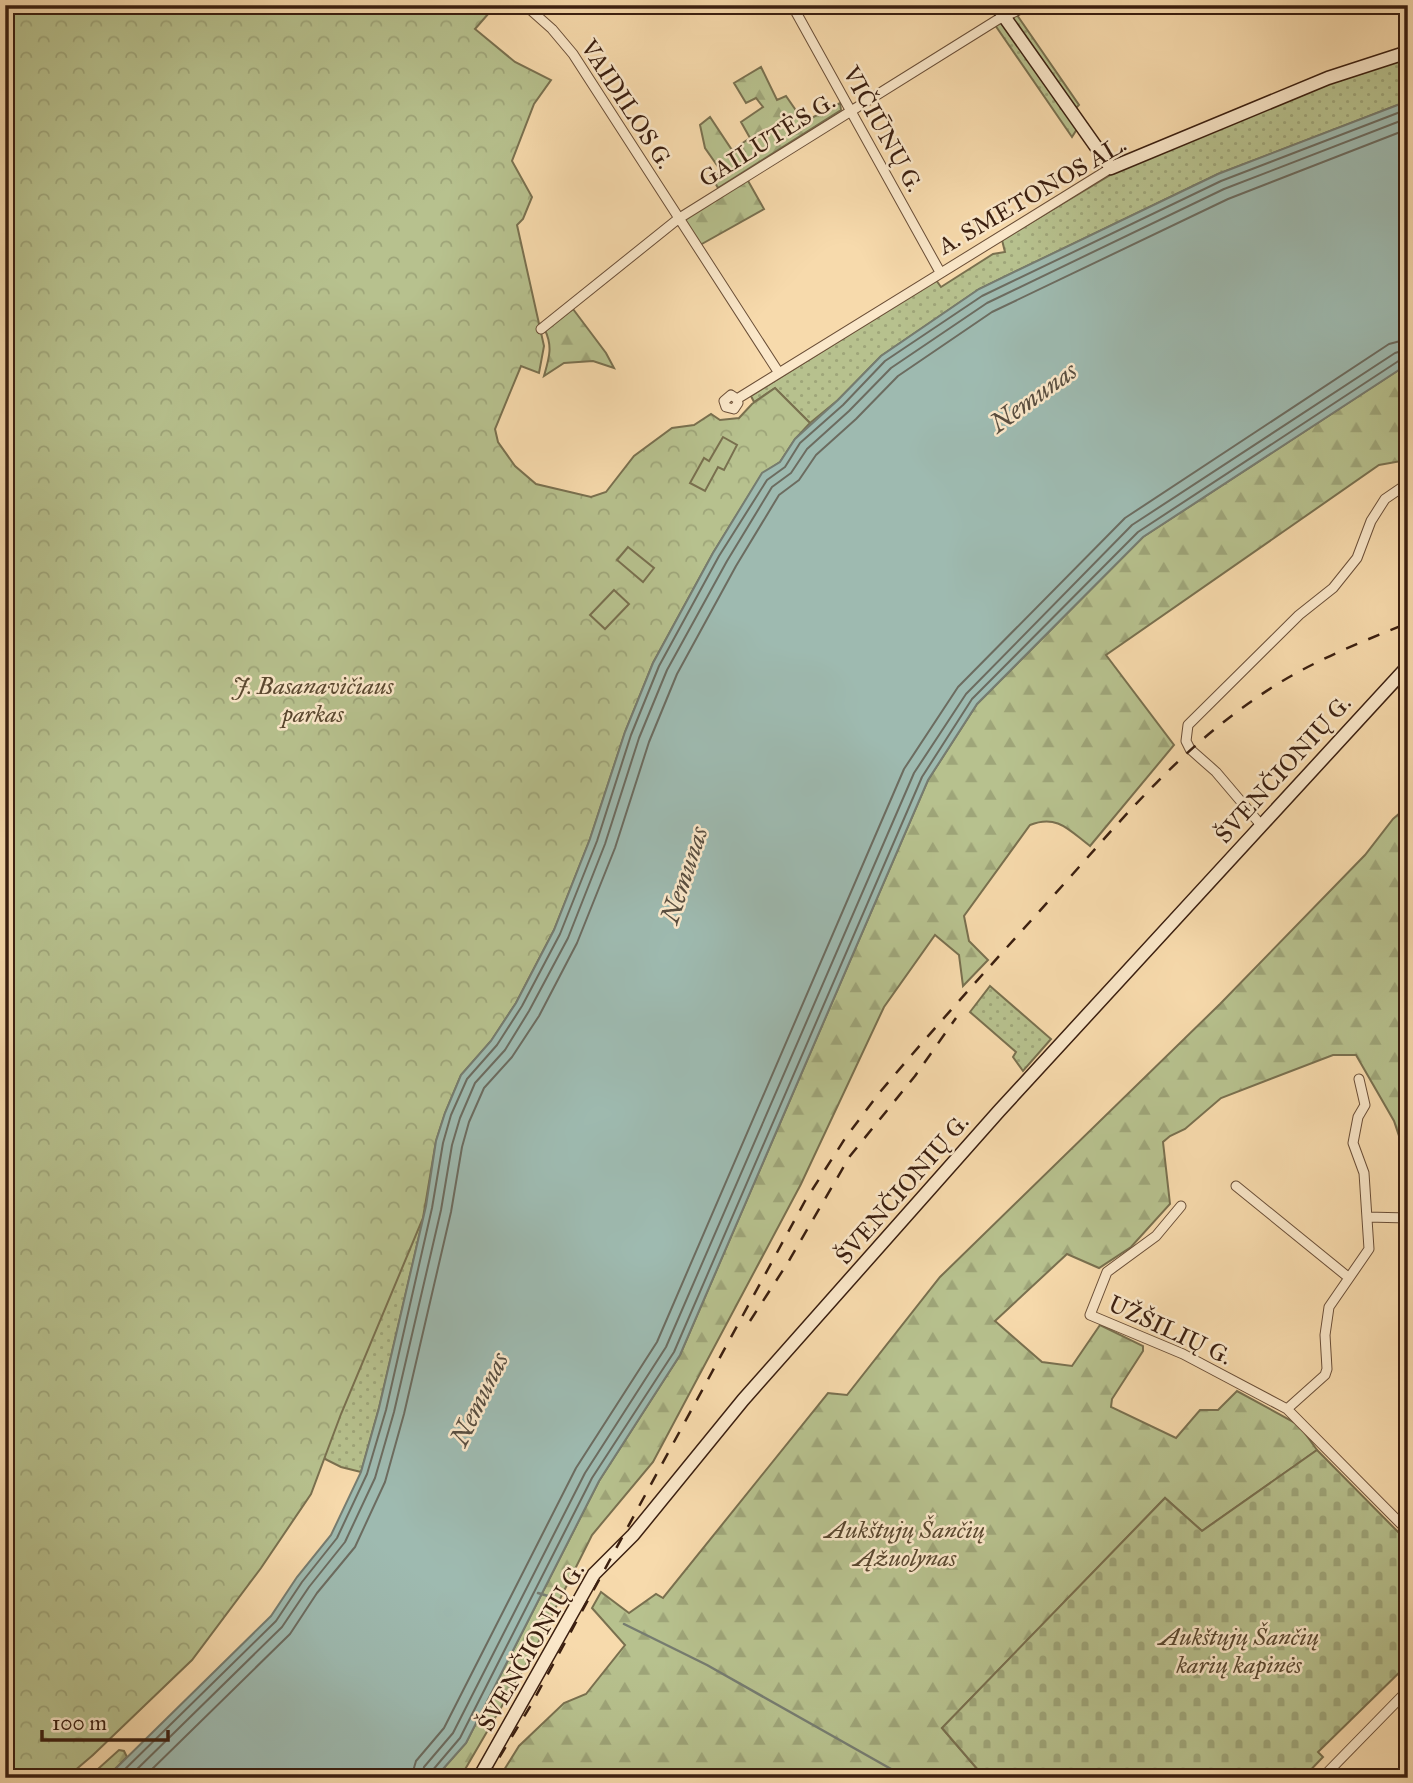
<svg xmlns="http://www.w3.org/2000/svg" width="1413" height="1783" viewBox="0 0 1413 1783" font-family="'IM FELL Great Primer',serif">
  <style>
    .grass { fill: url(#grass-dots); stroke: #79704f; stroke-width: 2 }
    .forest { fill: url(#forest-firs); stroke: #79704f; stroke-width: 2 }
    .cemetery { fill: url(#cemetery-stones); stroke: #79704f; stroke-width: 2 }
    .park { fill: url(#park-crowns); stroke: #79704f; stroke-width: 2 }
    .pitch { fill: #b7c18e; stroke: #79704f; stroke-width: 2 }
    .water { fill: #9ebab0; stroke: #767c70; stroke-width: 2 }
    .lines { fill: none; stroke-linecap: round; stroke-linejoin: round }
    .shore { stroke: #6c6c60; stroke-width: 2 }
    .stream { stroke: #767c70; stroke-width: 2.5 }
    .street-casing { stroke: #6a4e37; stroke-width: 11 }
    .secondary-casing { stroke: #3b1f10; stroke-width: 15 }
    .street { stroke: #fae7c9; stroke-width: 9 }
    .secondary { stroke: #fae7c9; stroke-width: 12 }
    .rail { stroke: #3b1f10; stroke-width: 2.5; stroke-dasharray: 12 12; stroke-linecap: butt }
    .labels { text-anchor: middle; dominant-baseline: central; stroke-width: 5; stroke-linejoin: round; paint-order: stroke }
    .street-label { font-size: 24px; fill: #3b1f10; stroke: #fae7c9 }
    .park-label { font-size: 24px; font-style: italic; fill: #5a4830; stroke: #fae7c9 }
    .water-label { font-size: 26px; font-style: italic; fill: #594e40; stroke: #fae7c9 }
  </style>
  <defs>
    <pattern id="grass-dots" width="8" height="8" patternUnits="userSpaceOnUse" patternTransform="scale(1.75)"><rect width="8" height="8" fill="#b7c18e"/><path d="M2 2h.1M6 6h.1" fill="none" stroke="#9ea579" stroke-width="1.8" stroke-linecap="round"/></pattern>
    <pattern id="forest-firs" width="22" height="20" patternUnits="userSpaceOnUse" patternTransform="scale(1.75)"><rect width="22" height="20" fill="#b7c18e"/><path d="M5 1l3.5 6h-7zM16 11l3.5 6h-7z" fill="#9ea579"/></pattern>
    <pattern id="cemetery-stones" width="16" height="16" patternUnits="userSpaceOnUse" patternTransform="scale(1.75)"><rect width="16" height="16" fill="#b7c18e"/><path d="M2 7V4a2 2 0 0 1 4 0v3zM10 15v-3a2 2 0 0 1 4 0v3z" fill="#9ea579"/></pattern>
    <pattern id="park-crowns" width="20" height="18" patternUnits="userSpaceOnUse" patternTransform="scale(1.75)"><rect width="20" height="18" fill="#b7c18e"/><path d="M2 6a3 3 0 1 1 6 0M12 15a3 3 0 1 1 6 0" fill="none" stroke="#9ea579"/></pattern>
  </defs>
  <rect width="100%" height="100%" fill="#f7daac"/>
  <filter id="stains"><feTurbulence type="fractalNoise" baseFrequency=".00286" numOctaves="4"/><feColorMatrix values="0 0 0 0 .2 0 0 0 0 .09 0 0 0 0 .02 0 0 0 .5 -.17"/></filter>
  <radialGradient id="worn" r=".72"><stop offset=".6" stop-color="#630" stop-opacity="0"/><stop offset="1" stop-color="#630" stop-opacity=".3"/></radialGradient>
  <!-- grass -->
  <path class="grass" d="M 1017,15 L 1079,105 L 1075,109 L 1012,18 Z
    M 1002,22 L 1077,129 L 1072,137 L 995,25 Z
    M 1408,57 L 1408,101 L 1218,174 L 979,289 L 881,356 L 838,400 L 810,423 L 775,388 L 754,402 L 751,396 L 936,280 L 941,287 L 993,254 L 1005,252 L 1002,240 L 1117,171 L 1327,83 Z
    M 990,986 L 1051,1039 L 1023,1071 L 1013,1057 L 1016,1052 L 970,1012 Z
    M 426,1206 L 379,1408 L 361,1472 L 341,1467 L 325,1459 L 321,1447 Z"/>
  <!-- forest -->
  <path class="forest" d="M 761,67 L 777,100 L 786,96 L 804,122 L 840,103 L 841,110 L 718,188 L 712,177 L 721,171 L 705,148 L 700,125 L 710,117 L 732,150 L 750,138 L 741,122 L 763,107 L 756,98 L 746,103 L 734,83 Z
    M 747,179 L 764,209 L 700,245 L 684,220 Z
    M 573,309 L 606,353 L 614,368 L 593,361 L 564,363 L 544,376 C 549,358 553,347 545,330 Z
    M 1408,364 L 1408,468 L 1401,461 L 1379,465 L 1106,655 L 1174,745 L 1090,846 C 1069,830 1057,814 1030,825 L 964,916 L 969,941 L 988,960 L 963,986 L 959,955 L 935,935 L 884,1007 L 801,1184 L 653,1462 L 592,1535 L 534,1651 L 460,1778 L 435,1778 L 466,1743 L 599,1481 L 680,1355 L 928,780 L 977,704 L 1143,537 Z
    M 1408,806 L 1408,1152 L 1405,1154 L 1394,1121 L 1356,1055 L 1333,1055 L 1221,1098 L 1185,1129 L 1170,1136 L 1163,1142 L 1170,1204 L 1131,1247 L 1099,1268 L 1067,1254 L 995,1321 L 1042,1362 L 1072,1366 L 1100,1325 L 1143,1346 L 1143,1351 L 1112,1399 L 1111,1407 L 1176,1438 L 1200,1410 L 1218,1410 L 1237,1391 L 1299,1425 L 1317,1450 L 1202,1531 L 1165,1498 L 942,1728 L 985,1778 L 499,1778 L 519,1746 L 564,1703 L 586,1694 L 625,1645 L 592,1608 L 601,1592 L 629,1613 L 656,1594 L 663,1598 L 828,1393 L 847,1395 L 940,1277 L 1220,1004 L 1365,855 L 1393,819 Z
    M 119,1750 L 124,1751 L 127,1757 L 106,1778 L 88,1778 Z"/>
  <!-- cemetery -->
  <path class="cemetery" d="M 1317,1450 L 1408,1542 L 1408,1664 L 1318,1752 L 1323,1757 L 1303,1778 L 985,1778 L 942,1728 L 1165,1498 L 1202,1531 Z"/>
  <!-- park -->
  <path class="park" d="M 5,5 L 496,5 L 475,29 L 515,62 L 551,80 L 534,104 L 512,161 L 532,197 L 523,219 L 517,225 L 544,346 L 539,373 L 521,366 L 495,429 L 498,442 L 515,466 L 536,484 L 591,497 L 606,492 L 634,456 L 672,428 L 694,425 L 711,414 L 720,420 L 739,418 L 752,404 L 775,388 L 810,423 L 795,439 L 780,462 L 762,474 L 713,553 L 653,663 L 625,732 L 590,839 L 554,930 L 516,1003 L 491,1041 L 461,1075 L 445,1113 L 436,1141 L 423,1218 L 341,1414 L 311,1494 L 261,1568 L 192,1660 L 93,1755 L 66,1778 L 5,1778 Z"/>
  <!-- pitch -->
  <path class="pitch" d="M 723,437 L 737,445 L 724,470 L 718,467 L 705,491 L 690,483 L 704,458 L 709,461 Z
    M 628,547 L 654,568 L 643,582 L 617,560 Z
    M 614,590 L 629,604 L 605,629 L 590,615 Z"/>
  <!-- water -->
  <path class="water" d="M 1408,101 L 1408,364 L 1143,537 L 977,704 L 928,780 L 680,1355 L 599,1481 L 466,1743 L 435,1778 L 106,1778 L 271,1616 L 297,1577 L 331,1535 L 361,1472 L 379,1408 L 426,1206 L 436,1141 L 445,1113 L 461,1075 L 491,1041 L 516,1003 L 554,930 L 590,839 L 625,732 L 653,663 L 713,553 L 762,473 L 780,462 L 795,439 L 838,400 L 881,356 L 979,289 L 1218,174 Z"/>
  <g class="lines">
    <!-- shore -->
    <path class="shore" d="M 116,1778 L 276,1621 L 302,1582 L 337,1538 L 367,1474 L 386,1410 L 432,1208 L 443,1143 L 451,1115 L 467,1079 L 497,1045 L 522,1006 L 560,934 L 597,841 L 631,735 L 659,666 L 719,556 L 767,480 L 785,467 L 800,443 L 843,405 L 885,361 L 982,296 L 1221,181 L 1408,109
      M 128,1778 L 282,1627 L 309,1587 L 345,1542 L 375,1478 L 394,1412 L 441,1210 L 452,1145 L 460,1118 L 475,1083 L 505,1050 L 529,1011 L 568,938 L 605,844 L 639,738 L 667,670 L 727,561 L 772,487 L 791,473 L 807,449 L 849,411 L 891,368 L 987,303 L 1224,189 L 1408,118
      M 143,1778 L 290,1634 L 317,1593 L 355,1547 L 385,1482 L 404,1414 L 451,1212 L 462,1147 L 469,1122 L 484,1088 L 512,1057 L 539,1016 L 577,943 L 615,848 L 649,742 L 677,674 L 736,566 L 779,495 L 799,480 L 816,455 L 856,419 L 898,376 L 992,312 L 1228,199 L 1408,129
      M 411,1778 L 416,1761 L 444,1728 L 576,1468 L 657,1342 L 904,769 L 958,687 L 1125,518 L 1389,344 L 1408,339
      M 422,1778 L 424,1767 L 453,1733 L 585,1473 L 666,1347 L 914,773 L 966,694 L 1132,525 L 1395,353 L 1408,349
      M 431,1778 L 432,1771 L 460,1738 L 592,1478 L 674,1352 L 922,777 L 972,699 L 1138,532 L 1400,360 L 1408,358"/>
    <!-- stream -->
    <path class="stream" d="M 538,1593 L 558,1599
      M 624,1624 L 707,1665 L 907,1778"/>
    <!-- street casing -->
    <g class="street-casing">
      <path id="street" d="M 525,5 L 552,29 L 573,54 L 779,373
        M 792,5 L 940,272
        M 541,329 L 678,219 L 997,20 L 1029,5
        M 737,399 L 738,403 L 734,409 L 726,407 L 724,401 L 731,395 L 737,399 L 1111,168
        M 1261,825 L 1216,772 L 1190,749 L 1186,741 L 1188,725 L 1299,615 L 1333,588 L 1357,558 L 1371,521 L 1385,499 L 1404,486
        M 1236,1186 L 1348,1277
        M 1181,1206 L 1156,1236 L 1107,1272 L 1090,1315 L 1183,1354 L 1287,1409 L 1408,1531
        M 1367,1217 L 1408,1218
        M 1287,1409 L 1325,1375 L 1327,1369 L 1325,1335 L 1329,1307 L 1369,1249 L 1364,1173 L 1353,1143 L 1358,1117 L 1365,1105 L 1359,1079
        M 1322,1778 L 1408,1690"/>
    </g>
    <!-- secondary casing -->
    <g class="secondary-casing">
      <path id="secondary" d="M 996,5 L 1111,168 L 1328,78 L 1408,52
        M 479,1778 L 594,1574 L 633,1535 L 743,1400 L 999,1111 L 1408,666"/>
    </g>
    <!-- street -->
    <use href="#street" class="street"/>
    <!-- secondary -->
    <use href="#secondary" class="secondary"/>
    <!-- rail -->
    <path class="rail" d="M 750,1321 L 787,1264 L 850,1156 L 915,1076 L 956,1018
      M 487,1778 L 531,1705 L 805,1201 L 846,1137 L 880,1092 C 939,1022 1001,954 1063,885 C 1122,819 1178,752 1252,701 C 1300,666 1354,645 1408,623"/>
  </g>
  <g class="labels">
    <!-- street labels -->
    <g class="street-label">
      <text transform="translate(627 104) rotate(57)">VAIDILOS G.</text>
      <text transform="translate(883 129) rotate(61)">VIČIŪNŲ G.</text>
      <text transform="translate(767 140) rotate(-32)">GAILUTĖS G.</text>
      <text transform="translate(1032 195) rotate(-30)">A. SMETONOS AL.</text>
      <text transform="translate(1283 769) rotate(-48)">ŠVENČIONIŲ G.</text>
      <text transform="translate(902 1189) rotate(-49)">ŠVENČIONIŲ G.</text>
      <text transform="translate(1170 1330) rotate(25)">UŽŠILIŲ G.</text>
      <text transform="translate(531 1647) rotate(-60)">ŠVENČIONIŲ G.</text>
    </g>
    <!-- park labels -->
    <g class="park-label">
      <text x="313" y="686">J. Basanavičiaus<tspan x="313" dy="28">parkas</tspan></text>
      <text x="905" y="1530">Aukštųjų Šančių<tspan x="905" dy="28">Ąžuolynas</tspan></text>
      <text x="1239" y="1637">Aukštųjų Šančių<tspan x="1239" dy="28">karių kapinės</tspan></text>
    </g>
    <!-- water labels -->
    <g class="water-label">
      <text transform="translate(1033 397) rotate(-36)">Nemunas</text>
      <text transform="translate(684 875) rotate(-72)">Nemunas</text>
      <text transform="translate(479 1399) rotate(-64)">Nemunas</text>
    </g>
  </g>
  <!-- margin -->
  <rect width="1413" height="1783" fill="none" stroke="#f7daac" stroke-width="28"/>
  <rect x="7" y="7" width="1399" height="1769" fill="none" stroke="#3b1f10" stroke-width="3.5"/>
  <rect x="14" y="14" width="1385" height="1755" fill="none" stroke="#3b1f10" stroke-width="2"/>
  <!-- scale -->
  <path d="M42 1730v10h126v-10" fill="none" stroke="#3b1f10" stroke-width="3.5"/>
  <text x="52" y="1730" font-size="21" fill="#3b1f10" stroke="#fae7c9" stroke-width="5" paint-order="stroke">100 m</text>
  <rect width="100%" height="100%" filter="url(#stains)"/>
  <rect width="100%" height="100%" fill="url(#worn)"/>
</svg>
